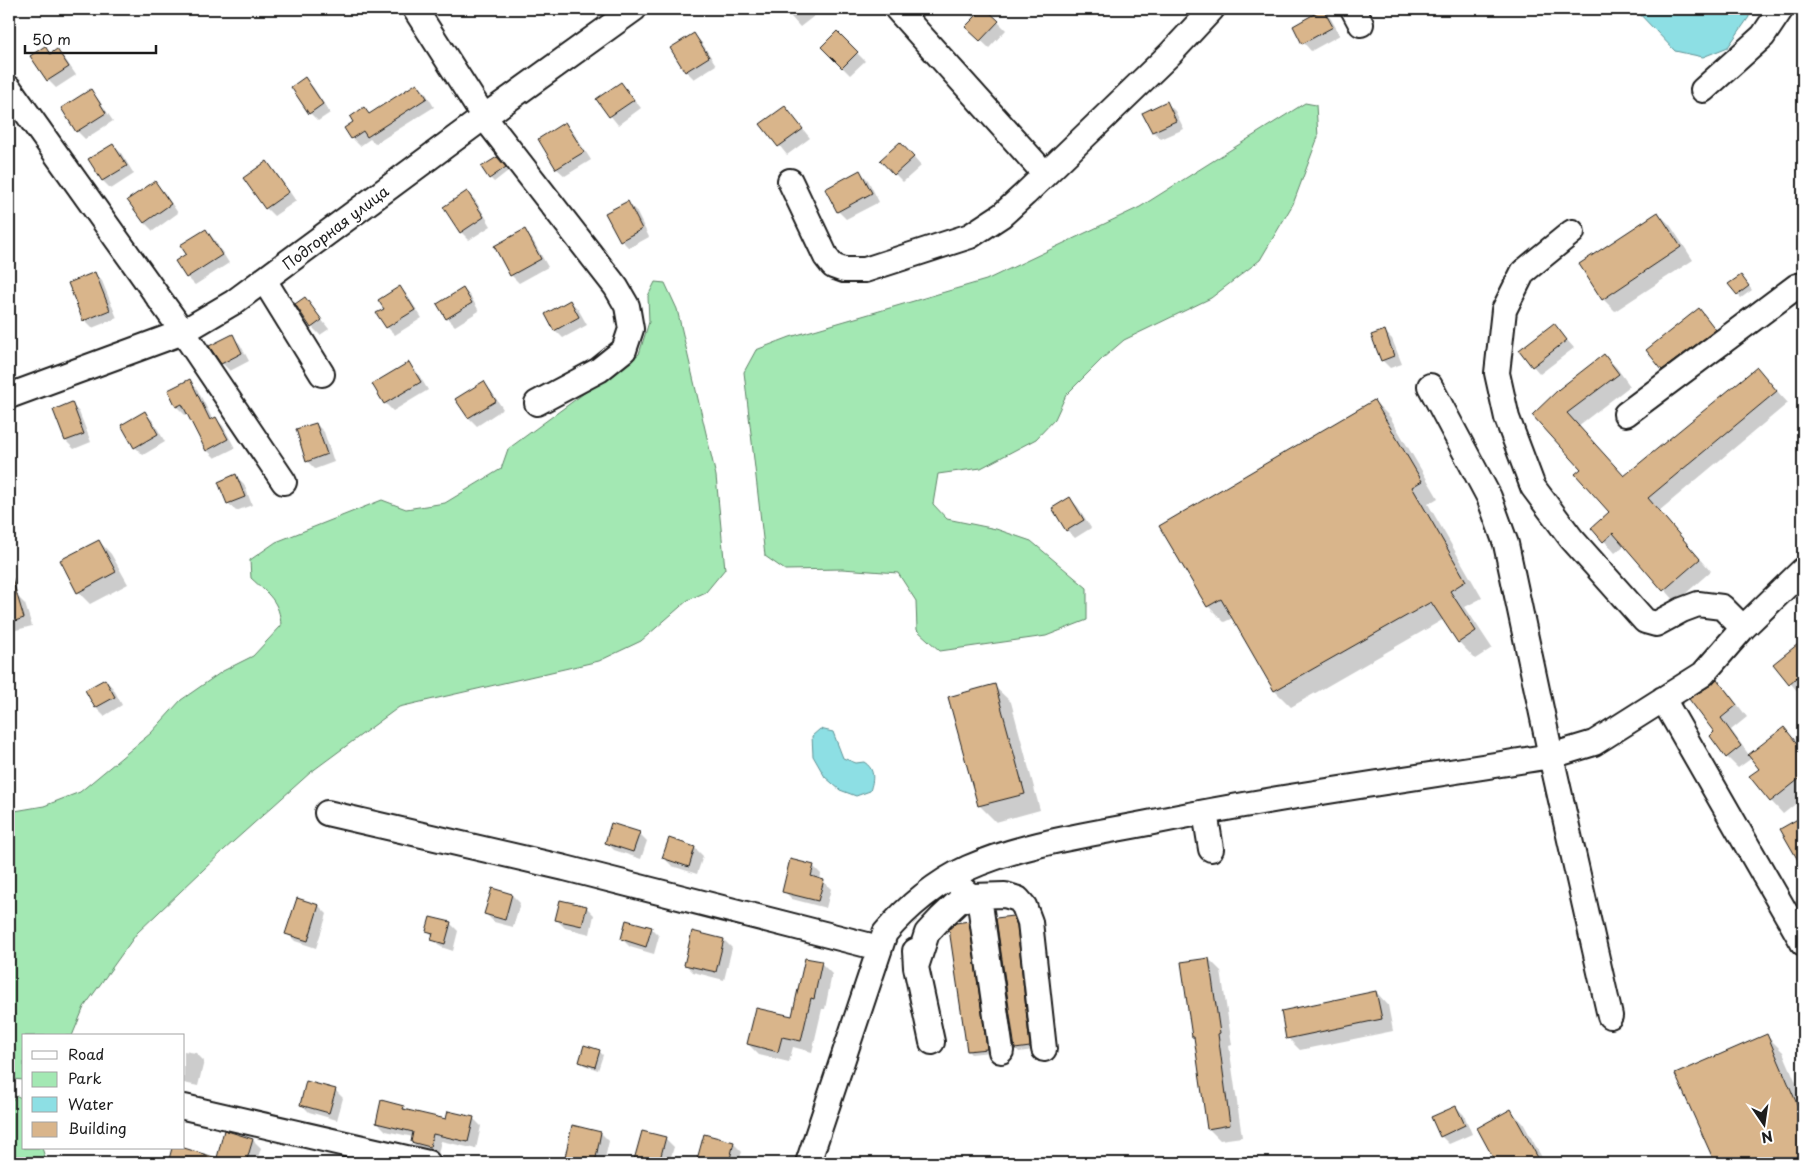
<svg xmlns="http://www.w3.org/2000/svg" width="1812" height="1172" viewBox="0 0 1812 1172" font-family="'Playpen Sans',sans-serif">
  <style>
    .green { fill: #a3e8b3; stroke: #608268 }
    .water { fill: #8ddfe4; stroke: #609194 }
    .shadow { fill: #0003 }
    .building { fill: #d9b58b; stroke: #1c1c1c }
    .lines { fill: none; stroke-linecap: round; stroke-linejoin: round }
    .minor-casing { stroke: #1c1c1c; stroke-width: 28 }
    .minor { stroke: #fff; stroke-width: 24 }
    .labels { text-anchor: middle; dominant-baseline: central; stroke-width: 4; stroke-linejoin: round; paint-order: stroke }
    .street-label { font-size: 15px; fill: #1c1c1c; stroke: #fff }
  </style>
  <rect width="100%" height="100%" fill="#fff"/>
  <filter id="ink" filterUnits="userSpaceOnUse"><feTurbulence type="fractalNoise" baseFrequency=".02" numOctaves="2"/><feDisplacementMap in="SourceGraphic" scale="10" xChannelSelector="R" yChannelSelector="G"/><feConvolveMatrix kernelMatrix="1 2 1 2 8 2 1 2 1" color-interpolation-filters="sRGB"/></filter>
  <g filter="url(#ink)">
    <!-- green -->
    <path class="green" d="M 1305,103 L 1316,105 L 1318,137 L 1293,204 L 1260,260 L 1211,298 L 1124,340 L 1103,358 L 1066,395 L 1055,419 L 1036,439 L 981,468 L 938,474 L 933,504 L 947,519 L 996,529 L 1031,541 L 1087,588 L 1087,620 L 1046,636 L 940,651 L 917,630 L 916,601 L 898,573 L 842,569 L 785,570 L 765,556 L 744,372 L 756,350 L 790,337 L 986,280 L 1140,207 Z
      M 655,282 L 665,283 L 677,309 L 716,476 L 725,569 L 706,592 L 688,600 L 641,641 L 599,661 L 399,707 L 311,772 L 224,850 L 137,933 L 84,1007 L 72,1036 L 24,1036 L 24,1080 L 12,1079 L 9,1069 L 9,812 L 44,806 L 80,792 L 151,733 L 181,700 L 223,671 L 253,656 L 281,626 C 280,601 268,594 251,578 L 250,560 L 276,542 L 382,500 L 406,509 L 445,503 L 501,469 L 508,449 L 613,372 L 639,354 L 649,322 L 648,296 Z
      M 17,1096 L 24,1099 L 24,1148 L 42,1148 L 47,1163 L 9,1163 L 9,1103 Z"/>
    <!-- water -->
    <path class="water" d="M 1635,9 L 1749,9 L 1749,17 L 1728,47 L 1703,57 L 1675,51 Z
      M 820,729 L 833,732 L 843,758 L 856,763 L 864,762 C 875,769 874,779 870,791 L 856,796 L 840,790 L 825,777 L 813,756 L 812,736 Z"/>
    <!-- shadow -->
    <path class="shadow" d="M 784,9 L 823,9 L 800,27 Z
      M 964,9 L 985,9 L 1006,30 L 989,48 L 967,27 L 975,19 Z
      M 1165,9 L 1174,9 L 1170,13 Z
      M 1323,11 L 1331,19 L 1340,35 L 1311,51 L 1304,43 Z
      M 837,33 L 865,61 L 850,75 L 822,47 Z
      M 694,35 L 702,43 L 716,65 L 694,79 L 686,71 Z
      M 45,48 L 52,54 L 57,51 L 65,59 L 76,75 L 56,88 L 48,80 Z
      M 305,79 L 313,87 L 330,113 L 318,121 L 310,113 Z
      M 621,83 L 641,108 L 618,125 L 598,100 Z
      M 417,84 L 425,92 L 434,107 L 375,144 L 370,139 L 360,146 L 352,138 L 345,128 L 355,122 L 364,109 L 370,115 Z
      M 91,91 L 98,99 L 113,121 L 85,139 L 77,131 Z
      M 1167,103 L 1175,111 L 1184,129 L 1161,139 L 1153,131 Z
      M 785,107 L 810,138 L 787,155 L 762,124 Z
      M 565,124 L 573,132 L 591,160 L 565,176 L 557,169 L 539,140 Z
      M 113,145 L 121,153 L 134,174 L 111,189 L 103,181 L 90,160 Z
      M 9,150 L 14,158 L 9,162 Z
      M 908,151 L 921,166 L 903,182 L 895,174 Z
      M 501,162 L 508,171 L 494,182 L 490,178 Z
      M 267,163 L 275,171 L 296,201 L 274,216 L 266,208 Z
      M 860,172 L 868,180 L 879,202 L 846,219 L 838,211 Z
      M 155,183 L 163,191 L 178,213 L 153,231 L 145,223 L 129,200 Z
      M 467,192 L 475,200 L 491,226 L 469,240 L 461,232 Z
      M 628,203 L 636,211 L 649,237 L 629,248 L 621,240 Z
      M 1658,213 L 1670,225 L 1693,260 L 1615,311 L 1603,299 Z
      M 206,231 L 214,239 L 229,263 L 195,285 L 187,277 L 187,254 Z
      M 524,231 L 532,239 L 548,267 L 519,283 L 511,275 Z
      M 94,273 L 102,281 L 117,318 L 92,328 L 84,320 Z
      M 1744,280 L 1752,290 L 1741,298 L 1730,284 Z
      M 400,288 L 407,295 L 422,318 L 395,335 L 387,327 L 385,309 Z
      M 463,289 L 471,297 L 479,311 L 455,326 L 447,318 Z
      M 305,299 L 329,329 L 320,335 L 312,327 L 297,305 Z
      M 570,301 L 578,309 L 587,325 L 563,338 L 555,330 Z
      M 1699,310 L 1727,342 L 1675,382 L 1663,369 Z
      M 1554,325 L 1574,348 L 1540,374 L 1533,366 Z
      M 1384,331 L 1392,339 L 1402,364 L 1390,368 L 1382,360 Z
      M 232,336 L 240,344 L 249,361 L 230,371 L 222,363 Z
      M 1604,355 L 1616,367 L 1630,386 L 1578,426 L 1625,477 L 1757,369 L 1788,403 L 1659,511 L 1711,571 L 1676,602 L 1625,545 L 1615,553 L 1593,528 L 1611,512 L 1583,469 L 1534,415 Z
      M 409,364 L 417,372 L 428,390 L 393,411 L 385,403 Z
      M 189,381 L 197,389 L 213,420 L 215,418 L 223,426 L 235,448 L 215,458 L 207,450 L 188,413 L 185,415 L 177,407 L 169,391 Z
      M 483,383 L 491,391 L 503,409 L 477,426 L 469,418 L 457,400 Z
      M 1374,401 L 1390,417 L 1438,498 L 1428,504 L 1482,598 L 1465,607 L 1492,648 L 1475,659 L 1459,642 L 1444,619 L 1291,707 L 1275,691 L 1233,618 L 1224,622 L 1208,606 Z
      M 71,404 L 79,412 L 91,442 L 74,449 L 66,441 L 54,411 Z
      M 145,413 L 153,421 L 165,442 L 143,455 L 135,447 Z
      M 316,424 L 324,432 L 334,462 L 315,469 L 307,461 Z
      M 236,476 L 244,484 L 252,505 L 236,511 L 228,503 Z
      M 1070,499 L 1078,507 L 1091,528 L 1075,538 L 1067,530 Z
      M 99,541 L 111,554 L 128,584 L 90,604 L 78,592 Z
      M 17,596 L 25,604 L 32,626 L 16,630 L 11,625 L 9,626 L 9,599 Z
      M 1803,641 L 1803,686 L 1797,691 L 1775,664 Z
      M 105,680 L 113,688 L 122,705 L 104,716 L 96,708 L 86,690 Z
      M 1717,681 L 1728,692 L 1747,717 L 1731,730 L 1749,755 L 1784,728 L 1802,748 L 1803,746 L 1803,798 L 1783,814 L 1771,801 L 1761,769 L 1752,758 L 1738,768 L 1727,757 L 1716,733 L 1711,686 Z
      M 994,686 L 1011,702 L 1040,810 L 996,822 L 980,806 L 950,698 Z
      M 639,833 L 647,841 L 641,859 L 614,850 L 606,842 Z
      M 695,848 L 703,856 L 697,874 L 672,866 L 664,858 Z
      M 813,866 L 821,874 L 820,880 L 823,881 L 831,889 L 826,908 L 792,899 L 784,891 Z
      M 512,895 L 520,903 L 513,927 L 494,922 L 486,914 Z
      M 297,900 L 319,906 L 327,914 L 316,948 L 295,941 L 287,933 Z
      M 586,907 L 594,915 L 590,934 L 565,928 L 557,920 Z
      M 1013,917 L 1016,921 L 1020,930 L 1033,1050 L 1019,1052 L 1016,1048 Z
      M 968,922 L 972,926 L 990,1052 L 971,1054 L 968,1051 Z
      M 450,923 L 458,931 L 453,951 L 441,947 L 433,939 L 433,936 L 428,931 Z
      M 651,928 L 659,936 L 654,954 L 630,947 L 622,939 Z
      M 724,940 L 732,948 L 724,980 L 693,972 L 685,964 Z
      M 1209,959 L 1221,971 L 1232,1045 L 1229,1046 L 1242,1137 L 1220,1140 L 1208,1128 L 1196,1039 L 1193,1037 Z
      M 821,963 L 832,974 L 825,1009 L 822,1009 L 812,1052 L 793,1047 L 789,1062 L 759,1055 L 748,1044 L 793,1018 Z
      M 1376,992 L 1388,1005 L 1393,1031 L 1300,1050 L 1288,1038 Z
      M 1767,1036 L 1783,1052 L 1803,1099 L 1803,1163 L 1716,1163 L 1677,1075 Z
      M 184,1051 L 196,1053 L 204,1061 L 198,1086 L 184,1083 Z
      M 599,1051 L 603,1055 L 598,1070 L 584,1065 L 580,1062 Z
      M 335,1090 L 343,1098 L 337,1120 L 309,1112 L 301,1104 Z
      M 404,1107 L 408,1111 L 447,1120 L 473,1118 L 481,1126 L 476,1149 L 441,1141 L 438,1154 L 420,1150 L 412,1142 L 413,1137 L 386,1131 L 378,1123 Z
      M 1456,1107 L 1464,1115 L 1472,1134 L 1449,1144 L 1441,1136 Z
      M 1511,1111 L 1523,1123 L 1545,1163 L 1497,1163 L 1478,1129 Z
      M 643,1132 L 666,1139 L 674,1147 L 669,1163 L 639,1163 L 635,1160 Z
      M 601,1133 L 609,1141 L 604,1163 L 573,1163 L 566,1157 Z
      M 705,1135 L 734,1144 L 742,1152 L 738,1163 L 697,1163 Z
      M 253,1140 L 261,1148 L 256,1163 L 169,1163 L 173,1148 L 217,1159 Z"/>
    <!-- building -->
    <path class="building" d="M 983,9 L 986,9 L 999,21 L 980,41 L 965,27 Z
      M 1323,9 L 1333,27 L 1302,44 L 1293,26 Z
      M 837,31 L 858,52 L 842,68 L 821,47 Z
      M 694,33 L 709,57 L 685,72 L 670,48 Z
      M 45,46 L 50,54 L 57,49 L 69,67 L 47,81 L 30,56 Z
      M 305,77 L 323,104 L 309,114 L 291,87 Z
      M 621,82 L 634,100 L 609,117 L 596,99 Z
      M 417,83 L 427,98 L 367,137 L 363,131 L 351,139 L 344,128 L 353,122 L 350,117 L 364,107 L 369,114 Z
      M 91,89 L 106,113 L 76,132 L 61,108 Z
      M 1167,101 L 1176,121 L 1152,132 L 1142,113 Z
      M 785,106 L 803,129 L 778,147 L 760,124 Z
      M 565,122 L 584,152 L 556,169 L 538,139 Z
      M 900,142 L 914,157 L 894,175 L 880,160 Z
      M 113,144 L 127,166 L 102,181 L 88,159 Z
      M 497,157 L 506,167 L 489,179 L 481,167 Z
      M 267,161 L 289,192 L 265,209 L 243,178 Z
      M 860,170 L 872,193 L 837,212 L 825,189 Z
      M 155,181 L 171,204 L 144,223 L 127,200 Z
      M 467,191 L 484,217 L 460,233 L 443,207 Z
      M 628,201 L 642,229 L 620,241 L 605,213 Z
      M 1658,212 L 1681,247 L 1602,300 L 1579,264 Z
      M 206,229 L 222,255 L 186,278 L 175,261 L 186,254 L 180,245 Z
      M 525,229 L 541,259 L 510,276 L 494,246 Z
      M 95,272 L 110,310 L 83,321 L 68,283 Z
      M 1741,275 L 1749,286 L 1737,295 L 1728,284 Z
      M 400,286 L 415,310 L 386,328 L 376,313 L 384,309 L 378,300 Z
      M 463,288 L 472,303 L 446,319 L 437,304 Z
      M 305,297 L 322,320 L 311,328 L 295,304 Z
      M 570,300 L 579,317 L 554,331 L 545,314 Z
      M 1699,308 L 1716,330 L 1662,370 L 1646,350 Z
      M 1554,323 L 1567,340 L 1532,367 L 1519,350 Z
      M 1385,330 L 1394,356 L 1381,361 L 1371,335 Z
      M 233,334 L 242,353 L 221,364 L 209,346 Z
      M 1604,354 L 1619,374 L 1567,413 L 1624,476 L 1757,367 L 1777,391 L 1648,498 L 1700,559 L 1663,591 L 1613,533 L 1603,542 L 1591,528 L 1609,512 L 1575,474 L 1581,469 L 1532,415 L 1559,389 Z
      M 409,362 L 421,382 L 384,404 L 372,384 Z
      M 190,379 L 210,420 L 216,417 L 228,439 L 206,451 L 182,404 L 176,407 L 168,390 Z
      M 484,381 L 496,401 L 468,418 L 455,399 Z
      M 1374,400 L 1422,481 L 1412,487 L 1466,581 L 1450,591 L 1476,631 L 1458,643 L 1431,602 L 1274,691 L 1221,599 L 1207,607 L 1159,526 Z
      M 72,402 L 84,434 L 65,441 L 53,410 Z
      M 145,411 L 158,434 L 134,448 L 121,425 Z
      M 316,423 L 327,454 L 306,462 L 296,429 Z
      M 236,474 L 245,497 L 227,504 L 218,482 Z
      M 1070,497 L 1084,520 L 1066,531 L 1052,508 Z
      M 99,540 L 116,572 L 77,593 L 60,560 Z
      M 9,578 L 12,578 L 24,618 L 9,623 Z
      M 1803,640 L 1803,672 L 1789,684 L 1773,664 Z
      M 105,679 L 115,697 L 95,708 L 85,690 Z
      M 1717,679 L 1737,705 L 1721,718 L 1741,746 L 1726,758 L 1710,736 L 1714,732 L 1689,699 L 1711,685 Z
      M 995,684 L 1025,794 L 978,806 L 948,697 Z
      M 1784,727 L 1803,751 L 1803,776 L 1770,802 L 1749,776 L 1759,769 L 1748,755 Z
      M 1803,816 L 1803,869 L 1780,829 Z
      M 611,823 L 640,832 L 633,852 L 605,843 Z
      M 669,838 L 695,847 L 689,867 L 662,858 Z
      M 790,859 L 814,865 L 811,876 L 824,880 L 818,901 L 782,892 Z
      M 492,888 L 512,894 L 505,920 L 484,914 Z
      M 297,898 L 319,905 L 308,941 L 285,934 Z
      M 560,900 L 587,906 L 582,926 L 555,920 Z
      M 1013,916 L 1017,925 L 1030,1047 L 1015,1049 L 996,918 Z
      M 430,917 L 451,922 L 445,944 L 431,940 L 433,933 L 426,931 Z
      M 626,920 L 652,927 L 646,947 L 621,939 Z
      M 969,921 L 987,1049 L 967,1051 L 949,929 L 956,923 Z
      M 692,931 L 724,939 L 716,972 L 684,965 Z
      M 805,958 L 822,961 L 814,999 L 811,998 L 801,1041 L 782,1037 L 778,1052 L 747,1044 L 756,1008 L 792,1016 Z
      M 1209,958 L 1220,1033 L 1218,1034 L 1230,1125 L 1207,1129 L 1194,1037 L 1192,1037 L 1181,962 Z
      M 1376,991 L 1382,1019 L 1286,1039 L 1281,1011 Z
      M 1767,1034 L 1803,1118 L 1803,1163 L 1715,1163 L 1675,1074 Z
      M 584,1045 L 600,1050 L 595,1067 L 579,1062 Z
      M 306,1081 L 336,1089 L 329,1113 L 300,1105 Z
      M 381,1100 L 404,1106 L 403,1109 L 446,1119 L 448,1111 L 474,1117 L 468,1142 L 433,1134 L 430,1147 L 411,1142 L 413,1132 L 376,1123 Z
      M 1456,1106 L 1465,1125 L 1440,1137 L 1431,1117 Z
      M 1511,1109 L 1541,1163 L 1496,1163 L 1477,1128 Z
      M 572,1125 L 601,1132 L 595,1163 L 565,1157 Z
      M 224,1130 L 253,1139 L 246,1163 L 168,1163 L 172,1148 L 184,1148 L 217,1158 Z
      M 642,1131 L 666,1137 L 659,1163 L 646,1163 L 634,1160 Z
      M 704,1134 L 734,1142 L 729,1163 L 696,1163 Z"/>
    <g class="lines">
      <!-- minor casing -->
      <g class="minor-casing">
        <path id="minor" d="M 415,9 L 484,117 L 616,287 L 627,306 L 631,329 L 624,350 L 599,370 L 537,403
          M 897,9 L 1045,174
          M 1353,9 L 1361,24
          M 9,88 L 183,332 L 284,482
          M 1703,90 L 1763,36 L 1781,9
          M 790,181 L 826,257 L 833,266 L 844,270 L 865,270 L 970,236 L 1002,215 L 1025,194 L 1170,54 L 1212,9
          M 1572,232 L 1523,272 L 1504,310 L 1497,373 L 1507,418 L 1533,487 L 1571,538 L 1645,621 L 1656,624 L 1682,610 L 1698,604 L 1722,607 L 1743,628
          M 264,280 L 322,374
          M 1430,386 L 1489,497 L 1506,544 L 1551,756 L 1610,1016
          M 9,396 L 183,332 L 234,302 L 484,117 L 634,9
          M 1626,414 L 1797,286 L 1803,285
          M 1663,699 L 1803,943
          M 1205,812 L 1211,849
          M 327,813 L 565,868 L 879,948
          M 961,888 L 980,904 L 1001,1051
          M 915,951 L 916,967 L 932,1042
          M 916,967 L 927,933 L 941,918 L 958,902 L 972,896 L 1005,895 L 1018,899 L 1024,906 L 1030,922 L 1044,1049
          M 184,1107 L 428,1163
          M 808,1163 L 885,933 C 907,907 937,882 968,868 C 1025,843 1087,835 1148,823 C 1281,796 1416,778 1551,756 L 1594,743 L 1703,674 L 1743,628 L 1803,570"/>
      </g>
      <!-- minor -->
      <use href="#minor" class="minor"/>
    </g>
  </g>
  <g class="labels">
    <!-- street labels -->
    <g class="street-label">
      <text transform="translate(335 227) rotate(-37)">Подгорная улица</text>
    </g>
  </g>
  <!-- margin -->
  <rect width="1812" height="1172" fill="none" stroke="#fff" stroke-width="30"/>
  <rect x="15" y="15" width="1782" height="1142" fill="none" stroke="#1c1c1c" stroke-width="2" filter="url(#ink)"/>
  <!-- legend -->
  <rect x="22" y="1034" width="162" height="115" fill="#ffffff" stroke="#a4a4a4"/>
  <rect x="32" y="1051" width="25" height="8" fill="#ffffff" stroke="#a4a4a4"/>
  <text x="68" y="1060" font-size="15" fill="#1c1c1c">Road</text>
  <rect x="32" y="1072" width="25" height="15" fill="#a3e8b3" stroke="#a4a4a4"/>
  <text x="68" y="1084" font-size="15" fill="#1c1c1c">Park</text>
  <rect x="32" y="1097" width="25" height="15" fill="#8ddfe4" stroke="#a4a4a4"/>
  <text x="68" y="1110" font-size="15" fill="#1c1c1c">Water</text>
  <rect x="32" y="1122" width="25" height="15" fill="#d9b58b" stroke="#a4a4a4"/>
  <text x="68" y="1134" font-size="15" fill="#1c1c1c">Building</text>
  <!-- north arrow -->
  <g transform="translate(1764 1124) rotate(167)" stroke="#ffffff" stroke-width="4" paint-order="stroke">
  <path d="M0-4L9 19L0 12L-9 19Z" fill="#1c1c1c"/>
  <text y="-8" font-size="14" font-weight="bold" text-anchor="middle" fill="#1c1c1c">N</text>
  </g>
  <!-- scale -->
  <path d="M25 45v8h131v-8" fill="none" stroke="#1c1c1c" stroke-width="2.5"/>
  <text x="32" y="45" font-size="15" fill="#1c1c1c" stroke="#ffffff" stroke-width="4" paint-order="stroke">50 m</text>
</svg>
